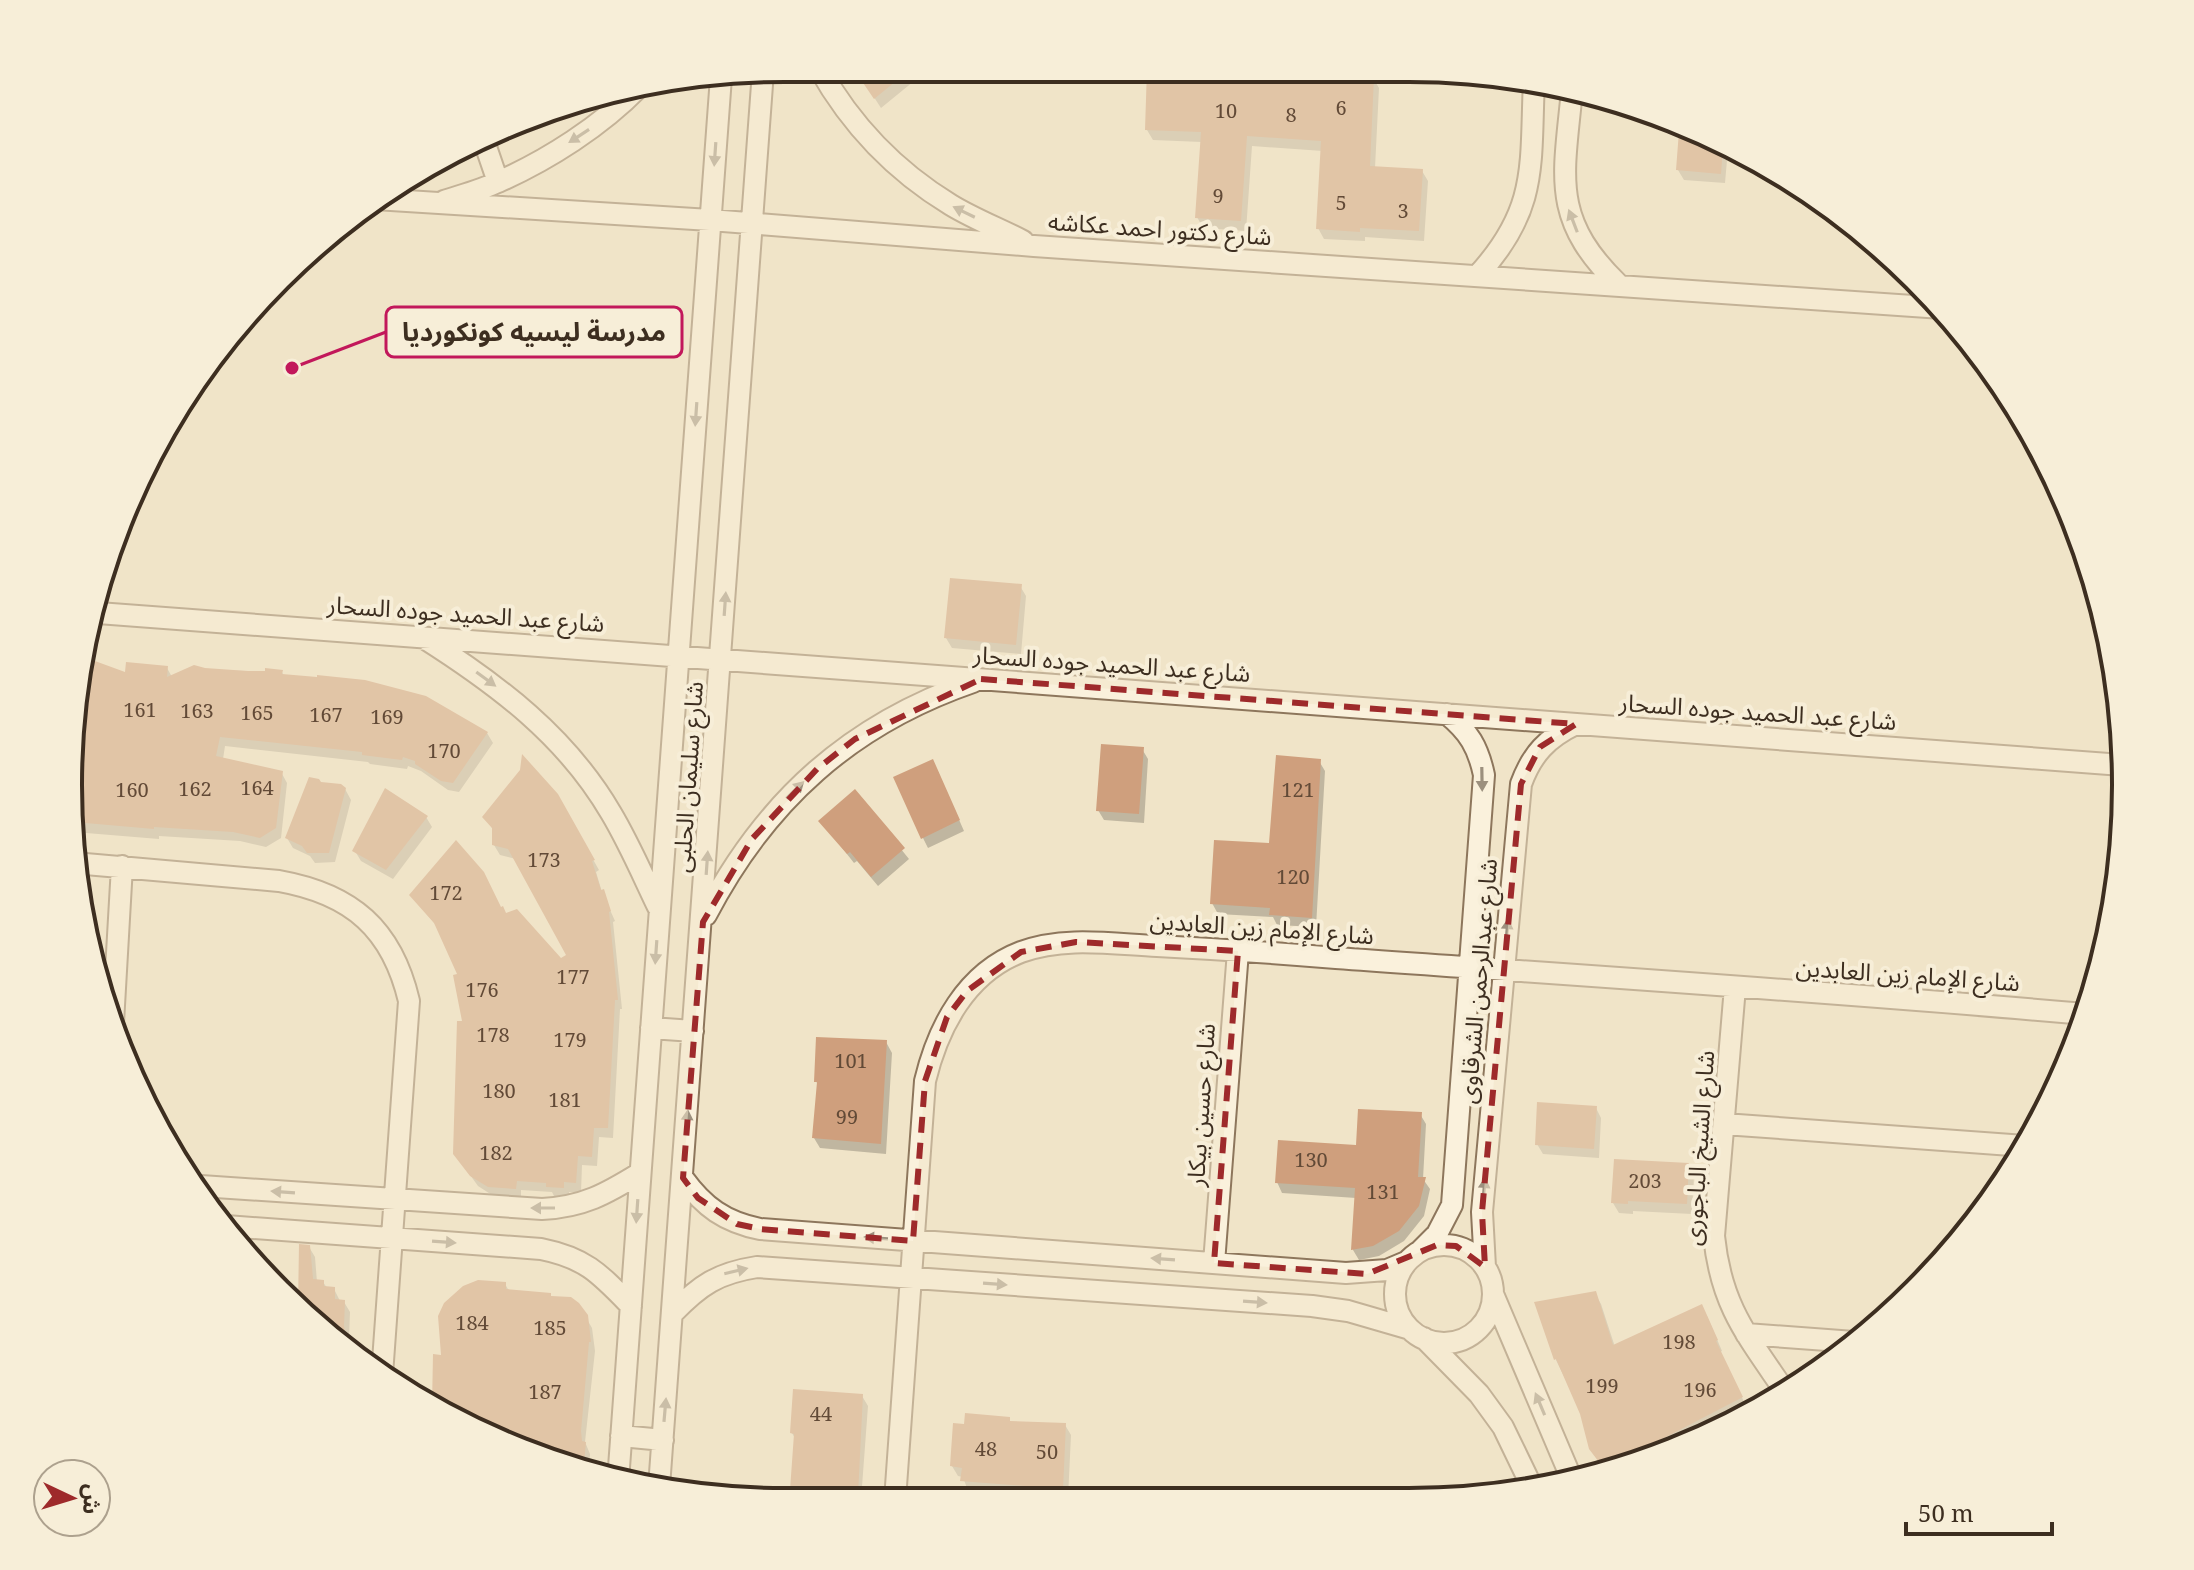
<svg xmlns="http://www.w3.org/2000/svg" width="2194" height="1570" viewBox="0 0 2194 1570" font-family="'Noto Serif','Noto Sans Arabic',serif">
  <style>
    .shadow { fill: #0003 }
    .building { fill: #cf9f7d }
    .lines { fill: none; stroke-linecap: round; stroke-linejoin: round }
    .minor-casing { stroke: #8d765c; stroke-width: 24 }
    .minor { stroke: #faf1dc; stroke-width: 20 }
    .oneway { fill: #9c907e }
    .marked { fill: none; stroke: #9e2a2b; stroke-width: 6; stroke-dasharray: 16 10; stroke-linejoin: round }
    .labels { text-anchor: middle; dominant-baseline: central; stroke-width: 8; stroke-linejoin: round; paint-order: stroke }
    .number-label { font-size: 20px; fill: #624a37 }
    .street-label { font-size: 24px; fill: #3d2e20; stroke: #f7eed8 }
    .rim { fill: none; stroke: #3d2e20; stroke-width: 4 }
    .leader { fill: none; stroke: #c2185b; stroke-width: 3 }
    .callout-dot { fill: #c2185b; stroke: #f7eed8; stroke-width: 3 }
    .callout { fill: #f7eed8; stroke: #c2185b; stroke-width: 3 }
    .callout-label { font-size: 26px; text-anchor: middle; font-weight: bold; fill: #3d2e20 }
  </style>
  <rect width="100%" height="100%" fill="#f0e4c8"/>
  <!-- shadow -->
  <path class="shadow" d="M 855,68 L 930,68 L 881,108 Z
    M 1309,71 L 1311,75 L 1373,78 L 1379,88 L 1375,168 L 1422,171 L 1428,181 L 1424,241 L 1365,237 L 1365,241 L 1324,239 L 1318,228 L 1323,151 L 1252,146 L 1246,231 L 1203,228 L 1197,217 L 1202,142 L 1153,140 L 1147,130 Z
    M 1681,131 L 1728,149 L 1725,183 L 1684,180 L 1678,170 Z
    M 1020,586 L 1026,596 L 1021,654 L 952,648 L 946,638 Z
    M 167,668 L 172,677 L 205,670 L 282,672 L 284,676 L 487,733 L 493,743 L 459,792 L 448,790 L 421,771 L 408,766 L 407,769 L 370,764 L 368,762 L 225,746 L 223,759 L 281,772 L 287,783 L 281,838 L 266,847 L 240,841 L 159,836 L 159,839 L 74,832 L 74,691 L 127,674 Z
    M 1142,749 L 1148,759 L 1144,823 L 1104,820 L 1098,810 Z
    M 1319,761 L 1325,771 L 1316,927 L 1277,925 L 1273,917 L 1218,914 L 1212,903 L 1271,845 Z
    M 938,772 L 964,831 L 928,848 L 923,838 Z
    M 320,784 L 345,789 L 351,800 L 335,862 L 315,863 L 310,856 L 293,848 L 287,838 Z
    M 855,792 L 909,859 L 878,886 L 857,861 L 854,863 L 821,821 Z
    M 557,796 L 599,870 L 596,872 L 602,892 L 615,921 L 613,922 L 622,1009 L 620,1009 L 613,1138 L 599,1137 L 597,1166 L 582,1165 L 581,1192 L 569,1192 L 569,1197 L 554,1196 L 552,1192 L 521,1190 L 521,1199 L 495,1197 L 478,1186 L 455,1154 L 464,1023 L 460,975 L 440,930 L 411,895 L 501,909 L 560,961 L 568,956 L 516,859 L 500,855 L 494,845 L 494,831 L 485,817 Z
    M 426,817 L 432,827 L 393,879 L 361,861 L 355,851 Z
    M 82,907 L 96,930 L 94,953 Z
    M 886,1042 L 892,1053 L 886,1154 L 820,1148 L 814,1138 L 818,1085 L 816,1081 Z
    M 1596,1108 L 1601,1118 L 1599,1158 L 1543,1154 L 1537,1144 Z
    M 1420,1114 L 1426,1124 L 1423,1179 L 1430,1189 L 1424,1216 L 1404,1241 L 1379,1256 L 1359,1260 L 1353,1250 L 1356,1198 L 1282,1193 L 1277,1182 L 1358,1148 Z
    M 1688,1165 L 1694,1175 L 1692,1214 L 1633,1211 L 1633,1214 L 1619,1213 L 1613,1203 Z
    M 301,1246 L 309,1247 L 315,1257 L 317,1282 L 323,1282 L 327,1288 L 334,1289 L 340,1301 L 344,1302 L 350,1312 L 349,1337 L 351,1348 L 347,1352 L 300,1308 Z
    M 505,1284 L 509,1291 L 578,1304 L 592,1328 L 595,1351 L 585,1442 L 590,1454 L 589,1473 L 467,1428 L 443,1357 Z
    M 1595,1294 L 1601,1304 L 1615,1347 L 1707,1316 L 1722,1351 L 1720,1352 L 1747,1408 L 1681,1442 L 1602,1466 L 1582,1413 L 1556,1360 L 1536,1303 Z
    M 862,1396 L 868,1406 L 861,1500 L 792,1500 L 796,1440 L 792,1433 Z
    M 1009,1419 L 1011,1423 L 1065,1425 L 1071,1435 L 1068,1498 L 968,1491 L 963,1477 L 958,1476 L 952,1466 Z"/>
  <!-- building -->
  <path class="building" d="M 853,68 L 912,68 L 874,99 Z
    M 1147,68 L 1300,68 L 1310,69 L 1310,73 L 1374,76 L 1370,166 L 1423,169 L 1419,231 L 1360,228 L 1360,232 L 1316,229 L 1321,141 L 1247,136 L 1241,221 L 1195,218 L 1201,132 L 1145,130 Z
    M 1679,131 L 1723,147 L 1721,174 L 1676,170 Z
    M 950,578 L 1022,584 L 1016,645 L 944,638 Z
    M 84,657 L 125,672 L 126,662 L 168,666 L 167,677 L 194,665 L 205,668 L 248,671 L 265,671 L 265,668 L 283,670 L 282,674 L 317,677 L 317,675 L 365,680 L 426,696 L 488,732 L 453,783 L 441,781 L 415,764 L 415,761 L 403,757 L 402,760 L 362,755 L 362,752 L 220,737 L 216,756 L 283,771 L 276,828 L 260,838 L 233,832 L 154,827 L 154,829 L 74,822 L 74,691 Z
    M 1101,744 L 1144,747 L 1139,814 L 1096,811 Z
    M 522,754 L 558,794 L 595,860 L 592,861 L 601,890 L 604,889 L 611,911 L 609,912 L 618,1000 L 615,1000 L 608,1128 L 594,1128 L 592,1157 L 578,1156 L 576,1183 L 564,1182 L 564,1188 L 546,1187 L 546,1183 L 517,1181 L 516,1189 L 488,1187 L 470,1176 L 453,1154 L 457,1021 L 462,1021 L 453,975 L 457,974 L 434,923 L 409,895 L 456,840 L 484,872 L 501,907 L 503,906 L 506,913 L 517,909 L 561,958 L 566,955 L 508,849 L 492,845 L 492,828 L 482,817 L 520,770 Z
    M 1276,755 L 1321,759 L 1312,918 L 1269,915 L 1270,908 L 1210,904 L 1214,840 L 1269,843 Z
    M 933,759 L 960,820 L 921,839 L 893,777 Z
    M 309,777 L 319,779 L 321,782 L 341,784 L 346,788 L 329,853 L 307,853 L 302,846 L 285,838 Z
    M 385,788 L 428,816 L 386,870 L 352,851 Z
    M 855,789 L 905,848 L 871,877 L 850,852 L 847,854 L 818,821 Z
    M 816,1037 L 887,1040 L 881,1144 L 812,1138 L 817,1082 L 814,1082 Z
    M 1537,1102 L 1597,1106 L 1594,1149 L 1535,1145 Z
    M 1358,1109 L 1422,1112 L 1418,1177 L 1426,1177 L 1419,1206 L 1399,1231 L 1373,1246 L 1351,1250 L 1355,1188 L 1275,1183 L 1278,1140 L 1356,1145 Z
    M 1614,1159 L 1689,1163 L 1687,1204 L 1628,1201 L 1628,1204 L 1611,1203 Z
    M 299,1244 L 310,1245 L 313,1279 L 324,1280 L 324,1286 L 335,1287 L 335,1299 L 345,1300 L 344,1326 L 346,1337 L 342,1342 L 335,1342 L 298,1306 Z
    M 478,1280 L 506,1282 L 506,1289 L 551,1293 L 551,1296 L 571,1297 L 579,1303 L 588,1315 L 591,1342 L 589,1342 L 581,1431 L 582,1441 L 586,1442 L 584,1463 L 581,1463 L 580,1470 L 467,1428 L 432,1406 L 433,1354 L 441,1355 L 438,1316 L 444,1303 L 463,1286 Z
    M 1596,1291 L 1613,1345 L 1702,1304 L 1718,1340 L 1716,1341 L 1743,1397 L 1662,1439 L 1602,1466 L 1589,1449 L 1580,1414 L 1556,1359 L 1554,1360 L 1534,1302 Z
    M 793,1389 L 863,1394 L 858,1495 L 790,1490 L 794,1434 L 790,1433 Z
    M 965,1413 L 1010,1417 L 1010,1421 L 1066,1423 L 1063,1489 L 960,1481 L 962,1468 L 950,1466 L 953,1423 L 964,1424 Z"/>
  <g class="lines">
    <!-- minor casing -->
    <g class="minor-casing">
      <path id="minor" d="M 819,68 C 851,125 895,171 951,205 C 974,219 1000,229 1023,241
        M 1572,90 C 1564,176 1550,218 1618,284
        M 485,144 L 498,182
        M 375,199 L 710,220 L 1034,246 L 1942,308
        M 444,201 C 462,195 481,190 498,182 C 548,160 601,126 639,87
        M 1478,275 C 1539,208 1530,165 1534,80
        M 98,613 L 2122,765
        M 424,638 C 498,685 566,736 611,813 C 629,843 643,876 658,907
        M 74,863 L 279,881 C 352,894 392,929 409,1001 L 382,1375
        M 706,915 C 766,800 851,724 973,682
        M 1735,987 L 1714,1236 C 1721,1305 1746,1334 1784,1390
        M 113,1023 L 122,866
        M 651,1028 L 693,1031
        M 1724,1124 L 2025,1146
        M 683,1178 C 704,1207 725,1222 760,1229 L 1346,1273 L 1387,1270 L 1406,1262
        M 201,1186 L 542,1209 C 583,1207 606,1194 640,1173
        M 226,1226 L 541,1249 C 586,1258 600,1274 631,1306
        M1395 1294a49 49 0 1 1 98 0a49 49 0 1 1-98 0Z
        M 1420,1251 L 1437,1234 L 1452,1205 L 1484,775 C 1478,747 1469,732 1447,714
        M 1214,1263 L 1238,951
        M 1485,1267 L 1482,1212 L 1521,784 C 1532,754 1547,738 1576,724
        M 1493,1294 L 1570,1475
        M 673,1313 C 700,1285 718,1273 757,1267 L 1312,1306 L 1348,1311 L 1410,1329
        M 1746,1334 L 1854,1342
        M 1424,1338 L 1479,1394 L 1503,1427 L 1532,1487
        M 621,1436 L 663,1440
        M 618,1481 L 721,77
        M 659,1487 L 763,71
        M 895,1500 L 925,1081 C 938,1027 966,973 1021,952 C 1064,936 1112,944 1157,946 C 1217,949 1276,953 1336,958 C 1586,976 1836,992 2085,1014"/>
    </g>
    <!-- minor -->
    <use href="#minor" class="minor"/>
  </g>
  <!-- one-way arrows -->
  <defs><path id="oneway-solid" d="M-6-.8H1V-3.2L6.5 0L1 3.2V.8H-6Z" transform="scale(2)"/></defs>
  <g class="oneway">
    <use href="#oneway-solid" transform="translate(579 136) rotate(147)"/>
    <use href="#oneway-solid" transform="translate(715 154) rotate(94)"/>
    <use href="#oneway-solid" transform="translate(964 212) rotate(-154)"/>
    <use href="#oneway-solid" transform="translate(1573 221) rotate(-111)"/>
    <use href="#oneway-solid" transform="translate(696 414) rotate(94)"/>
    <use href="#oneway-solid" transform="translate(725 604) rotate(-86)"/>
    <use href="#oneway-solid" transform="translate(486 679) rotate(36)"/>
    <use href="#oneway-solid" transform="translate(1482 779) rotate(89)"/>
    <use href="#oneway-solid" transform="translate(795 790) rotate(-44)"/>
    <use href="#oneway-solid" transform="translate(707 863) rotate(-86)"/>
    <use href="#oneway-solid" transform="translate(1507 931) rotate(-85)"/>
    <use href="#oneway-solid" transform="translate(656 952) rotate(94)"/>
    <use href="#oneway-solid" transform="translate(687 1122) rotate(-86)"/>
    <use href="#oneway-solid" transform="translate(1484 1190) rotate(-85)"/>
    <use href="#oneway-solid" transform="translate(283 1192) rotate(-176)"/>
    <use href="#oneway-solid" transform="translate(543 1208) rotate(-180)"/>
    <use href="#oneway-solid" transform="translate(637 1211) rotate(94)"/>
    <use href="#oneway-solid" transform="translate(876 1238) rotate(-176)"/>
    <use href="#oneway-solid" transform="translate(444 1242) rotate(4)"/>
    <use href="#oneway-solid" transform="translate(1163 1259) rotate(-176)"/>
    <use href="#oneway-solid" transform="translate(736 1271) rotate(-13)"/>
    <use href="#oneway-solid" transform="translate(995 1284) rotate(4)"/>
    <use href="#oneway-solid" transform="translate(1255 1302) rotate(4)"/>
    <use href="#oneway-solid" transform="translate(1540 1404) rotate(-113)"/>
    <use href="#oneway-solid" transform="translate(665 1410) rotate(-85)"/>
  </g>
  <!-- marked area -->
  <path d="M0 0H2194V1570H0ZM 981,679 L 1576,724 L 1540,747 L 1521,784 L 1482,1212 L 1485,1267 L 1456,1246 L 1437,1245 L 1367,1274 L 1214,1263 L 1238,951 L 1076,942 L 1021,952 L 967,991 L 947,1017 L 925,1081 L 913,1241 L 760,1229 L 737,1224 L 698,1198 L 683,1178 L 703,922 L 752,839 L 817,769 L 855,739 Z" fill="#f0e4c8" fill-opacity=".55" fill-rule="evenodd"/>
  <path class="marked" d="M 981,679 L 1576,724 L 1540,747 L 1521,784 L 1482,1212 L 1485,1267 L 1456,1246 L 1437,1245 L 1367,1274 L 1214,1263 L 1238,951 L 1076,942 L 1021,952 L 967,991 L 947,1017 L 925,1081 L 913,1241 L 760,1229 L 737,1224 L 698,1198 L 683,1178 L 703,922 L 752,839 L 817,769 L 855,739 Z"/>
  <g class="labels">
    <!-- number labels -->
    <g class="number-label">
      <text x="1341" y="107">6</text>
      <text x="1226" y="110">10</text>
      <text x="1291" y="114">8</text>
      <text x="1218" y="195">9</text>
      <text x="1341" y="202">5</text>
      <text x="1403" y="210">3</text>
      <text x="140" y="709">161</text>
      <text x="197" y="710">163</text>
      <text x="257" y="712">165</text>
      <text x="326" y="714">167</text>
      <text x="387" y="716">169</text>
      <text x="444" y="750">170</text>
      <text x="257" y="787">164</text>
      <text x="195" y="788">162</text>
      <text x="132" y="789">160</text>
      <text x="1298" y="789">121</text>
      <text x="544" y="859">173</text>
      <text x="1293" y="876">120</text>
      <text x="446" y="892">172</text>
      <text x="573" y="976">177</text>
      <text x="482" y="989">176</text>
      <text x="493" y="1034">178</text>
      <text x="570" y="1039">179</text>
      <text x="851" y="1060">101</text>
      <text x="499" y="1090">180</text>
      <text x="565" y="1099">181</text>
      <text x="847" y="1116">99</text>
      <text x="496" y="1152">182</text>
      <text x="1311" y="1159">130</text>
      <text x="1645" y="1180">203</text>
      <text x="1383" y="1191">131</text>
      <text x="472" y="1322">184</text>
      <text x="550" y="1327">185</text>
      <text x="1679" y="1341">198</text>
      <text x="1602" y="1385">199</text>
      <text x="1700" y="1389">196</text>
      <text x="545" y="1391">187</text>
      <text x="821" y="1413">44</text>
      <text x="986" y="1448">48</text>
      <text x="1047" y="1451">50</text>
    </g>
    <!-- street labels -->
    <g class="street-label">
      <text transform="translate(1160 228) rotate(4)">شارع دكتور احمد عكاشه</text>
      <text transform="translate(466 613) rotate(4)">شارع عبد الحميد جوده السحار</text>
      <text transform="translate(1112 663) rotate(4)">شارع عبد الحميد جوده السحار</text>
      <text transform="translate(1758 711) rotate(4)">شارع عبد الحميد جوده السحار</text>
      <text transform="translate(687 777) rotate(-86)">شارع سليمان الحلبى</text>
      <text transform="translate(1262 927) rotate(4)">شارع الإمام زين العابدين</text>
      <text transform="translate(1908 974) rotate(4)">شارع الإمام زين العابدين</text>
      <text transform="translate(1477 981) rotate(-85)">شارع عبدالرحمن الشرقاوى</text>
      <text transform="translate(1200 1105) rotate(-86)">شارع حسين بيكار</text>
      <text transform="translate(1698 1148) rotate(-86)">شارع الشيخ الباجورى</text>
    </g>
  </g>
  <!-- crop -->
  <path d="M0 0H2194V1570H0ZM785 82H1409A703 703 0 0 1 2112 785V785A703 703 0 0 1 1409 1488H785A703 703 0 0 1 82 785V785A703 703 0 0 1 785 82Z" fill="#f7eed8" fill-rule="evenodd"/>
  <path class="rim" d="M785 82H1409A703 703 0 0 1 2112 785V785A703 703 0 0 1 1409 1488H785A703 703 0 0 1 82 785V785A703 703 0 0 1 785 82Z"/>
  <!-- callouts -->
  <path class="leader" d="M292 368L386 332"/>
  <circle class="callout-dot" cx="292" cy="368" r="8"/>
  <rect class="callout" x="386" y="307" width="296" height="50" rx="8"/>
  <g class="callout-label">
    <text x="534" y="341">مدرسة ليسيه كونكورديا</text>
  </g>
  <!-- north arrow -->
  <g transform="translate(72 1498) rotate(94)"><circle r="38" fill="#f7eed8" stroke="#ada18e" stroke-width="2"/>
  <path d="M0-6L14 30L0 20L-14 30Z" fill="#9e2a2b"/>
  <text y="-12" font-size="22" font-weight="bold" text-anchor="middle" fill="#3d2e20">ش</text>
  </g>
  <!-- scale -->
  <path d="M1906 1522v12h146v-12" fill="none" stroke="#3d2e20" stroke-width="4"/>
  <text x="1918" y="1522" font-size="24" fill="#3d2e20" stroke="#f7eed8" stroke-width="6" paint-order="stroke">50 m</text>
</svg>
